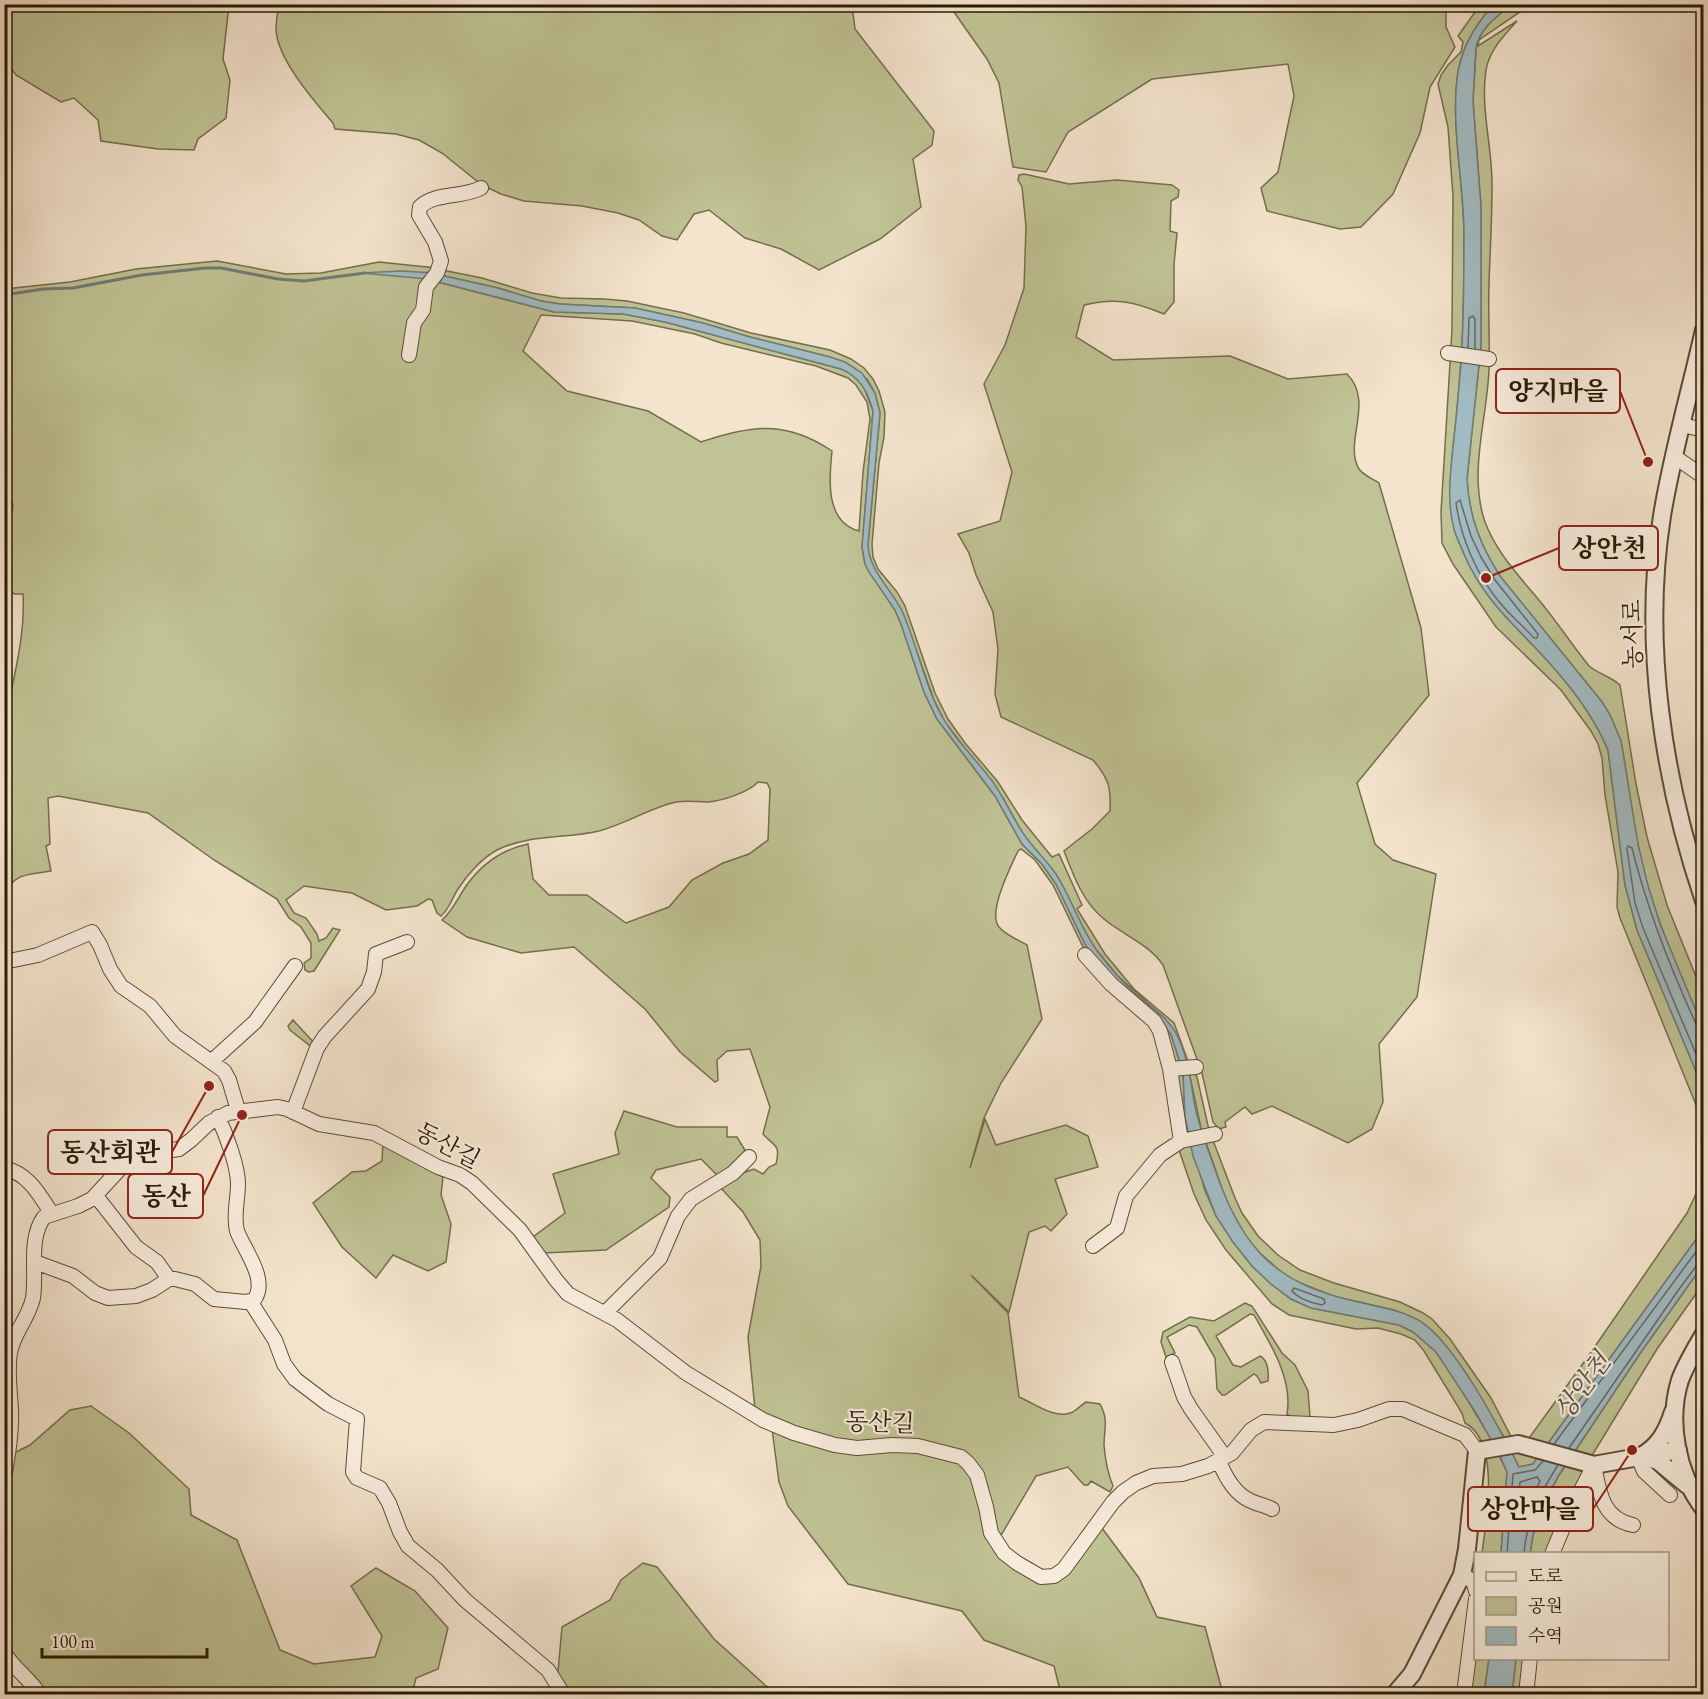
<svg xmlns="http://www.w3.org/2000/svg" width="1708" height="1699" viewBox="0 0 1708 1699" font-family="'EB Garamond','Noto Serif KR',serif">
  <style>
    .green { fill: #c0c395; stroke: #746e4c; stroke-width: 1.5; fill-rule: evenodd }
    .water { fill: #a2bbc3; stroke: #727b76; stroke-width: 1.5 }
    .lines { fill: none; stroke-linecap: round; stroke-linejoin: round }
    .shore { stroke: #666a63; stroke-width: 1.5 }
    .stream { stroke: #727b76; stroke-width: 3 }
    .minor-casing { stroke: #5c4c36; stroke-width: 16 }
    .tertiary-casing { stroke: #5c4c36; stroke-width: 20 }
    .minor { stroke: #f8edde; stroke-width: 14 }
    .tertiary { stroke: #f8edde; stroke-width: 16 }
    .labels { text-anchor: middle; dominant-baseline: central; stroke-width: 4.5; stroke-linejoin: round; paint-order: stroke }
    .street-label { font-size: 24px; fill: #291a03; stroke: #f8edde }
    .water-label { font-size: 26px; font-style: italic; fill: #535246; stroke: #f8edde }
    .leader { fill: none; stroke: #8f2418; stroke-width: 2 }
    .callout-dot { fill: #8f2418; stroke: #f8edde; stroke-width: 2 }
    .callout { fill: #f8edde; stroke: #8f2418; stroke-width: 2 }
    .callout-label { font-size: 26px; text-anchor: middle; font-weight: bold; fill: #291a03 }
  </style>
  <rect width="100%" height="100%" fill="#f4e4cd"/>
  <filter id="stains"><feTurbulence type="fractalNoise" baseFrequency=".00333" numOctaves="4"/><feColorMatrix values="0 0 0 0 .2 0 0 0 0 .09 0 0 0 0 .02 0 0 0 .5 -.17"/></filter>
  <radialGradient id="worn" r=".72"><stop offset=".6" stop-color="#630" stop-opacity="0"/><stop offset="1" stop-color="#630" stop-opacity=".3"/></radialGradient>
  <!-- green -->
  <path class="green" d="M 5,4 L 229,5 L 223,59 L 230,80 L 226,118 L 198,139 L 194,150 L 158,149 L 101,141 L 98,120 L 74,98 L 61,102 L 16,75 L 5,60 Z
    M 279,4 L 852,5 L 855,29 L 934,131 L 932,145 L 913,159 L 921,207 L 880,239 L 819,270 L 781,249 L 745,238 L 709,210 L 694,214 L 677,240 L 662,236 L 639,220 L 618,213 L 582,206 L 524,201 L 501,194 L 482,185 L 442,153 L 419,140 L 396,134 L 335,129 L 333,123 C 314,101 276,58 276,28 C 276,20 278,12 279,4 Z
    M 949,5 L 1446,5 L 1446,27 L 1455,47 L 1430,87 L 1420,133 L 1393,194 L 1361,227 L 1340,229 L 1267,211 L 1261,188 L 1278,172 L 1294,96 L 1288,64 L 1152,79 L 1068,132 L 1046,172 L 1013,167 L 999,83 L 987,59 Z
    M 1480,5 L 1493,5 C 1476,25 1463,44 1458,72 C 1450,124 1464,181 1464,235 C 1464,277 1464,319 1461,361 C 1459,387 1457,413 1454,438 C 1451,468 1447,499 1454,528 C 1456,537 1461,546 1464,554 C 1486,606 1524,632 1559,674 C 1579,697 1596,722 1608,750 L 1625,885 L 1637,930 L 1703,1088 L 1703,1122 L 1620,918 L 1617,907 L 1618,872 L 1605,795 L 1602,758 L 1598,744 L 1591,731 L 1561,690 L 1496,627 L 1453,564 L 1442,543 L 1441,512 L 1452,330 L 1453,196 L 1448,127 L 1438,84 L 1441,75 L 1448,65 L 1461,52 L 1463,42 L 1458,36 Z
    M 1511,5 L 1530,5 L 1479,40 L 1478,46 L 1517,21 C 1504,35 1489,51 1486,70 C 1480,109 1493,149 1492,188 C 1492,220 1490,252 1489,284 C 1488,312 1490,342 1489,370 C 1487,419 1469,470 1484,519 C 1495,552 1521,578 1543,605 C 1559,625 1573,646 1589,666 C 1599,674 1613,678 1620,685 L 1636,784 L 1647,837 L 1667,905 L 1703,994 L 1703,1028 C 1684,981 1662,935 1648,886 C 1634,839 1630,790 1621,741 L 1610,715 L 1602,702 L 1500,576 C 1480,545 1469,516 1467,479 L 1481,346 L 1481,207 L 1473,101 L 1476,48 C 1479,29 1497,16 1511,5 Z
    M 1024,174 L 1069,184 L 1117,180 L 1172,185 L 1179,190 L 1178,197 L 1171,201 L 1170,231 L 1177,233 L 1174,264 L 1174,302 L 1164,314 C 1135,302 1115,297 1084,305 L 1076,337 L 1113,360 L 1230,356 L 1288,379 L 1347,374 C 1375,402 1343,442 1359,469 C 1363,475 1373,479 1379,483 L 1421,628 L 1429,695 L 1357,783 L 1375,844 L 1393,860 L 1436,874 L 1417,997 L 1379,1044 L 1383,1102 L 1372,1129 L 1348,1143 L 1272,1106 L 1252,1114 L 1245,1107 L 1225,1122 L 1226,1127 L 1219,1129 L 1213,1122 L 1202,1073 L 1163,965 C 1149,944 1123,935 1104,919 C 1083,902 1074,877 1064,851 L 1092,829 L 1110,811 C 1111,787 1109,779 1093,760 L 1001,717 L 995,694 L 998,649 L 993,612 L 976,575 L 969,553 L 958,534 L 1000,521 L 1012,472 L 984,384 L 1005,345 L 1024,288 L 1026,226 L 1022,187 L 1018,180 L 1019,175 Z
    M 217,261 L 286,274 L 321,273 L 379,262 L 436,268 L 434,281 L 554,312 L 623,314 L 665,322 L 841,369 L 850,373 L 863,385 L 873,411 L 862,547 L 865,564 L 895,610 L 901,624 L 924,692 L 937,719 L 995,796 L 1022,844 L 1042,864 L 1056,884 L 1086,946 L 1097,961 L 1161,1022 L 1171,1034 L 1183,1073 L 1185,1117 L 1204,1188 L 1216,1216 L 1233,1242 L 1252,1266 L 1271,1284 L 1291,1299 L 1311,1308 L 1399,1325 L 1413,1332 L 1436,1352 L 1455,1379 L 1491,1439 L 1507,1472 L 1501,1553 L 1482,1553 C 1486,1520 1501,1442 1465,1423 L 1462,1413 L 1424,1351 L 1415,1340 L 1401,1334 L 1378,1328 L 1356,1329 L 1289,1315 L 1272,1304 L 1226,1250 L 1206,1220 L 1194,1194 L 1179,1150 L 1169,1045 L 1085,951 L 1053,885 L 1035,860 L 1021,849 L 1018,851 C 1011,866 987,913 999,927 C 1005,935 1019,940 1027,945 L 1042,1019 L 1001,1083 L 984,1118 L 970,1168 L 985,1119 L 996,1145 L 1066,1125 L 1088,1136 L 1098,1167 L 1055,1179 L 1067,1214 L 1051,1231 L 1045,1226 L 1029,1232 L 1009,1312 L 971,1275 L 1008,1313 L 1019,1397 C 1034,1403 1054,1419 1070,1413 C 1075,1412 1081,1405 1086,1402 L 1100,1404 C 1109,1421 1104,1427 1104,1445 C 1105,1458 1108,1474 1113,1486 L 1110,1492 L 1091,1481 L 1088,1485 L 1084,1485 L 1068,1467 L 1036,1476 L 1000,1537 L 992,1543 L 1050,1583 L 1102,1528 L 1139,1578 L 1157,1617 L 1205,1627 L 1223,1694 L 1061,1694 L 1054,1666 L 984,1640 L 962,1611 L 848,1584 L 788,1506 L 779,1482 L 772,1429 L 755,1410 L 748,1337 L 761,1266 L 760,1240 L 743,1212 L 719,1186 L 736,1175 L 754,1169 L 763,1174 L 769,1167 L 776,1164 C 781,1143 774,1147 763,1134 L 770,1107 L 750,1049 L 727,1051 L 717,1060 L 718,1080 L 715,1082 L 680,1052 L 645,1009 L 574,947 L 521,953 L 467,937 L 442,920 C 452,911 457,900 464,889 C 480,865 500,850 528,844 L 533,879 L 549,895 L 587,895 L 626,923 L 669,907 L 692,880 L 723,863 L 749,854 L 768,840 L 770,789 L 767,783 L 758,782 C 749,792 722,801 708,802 C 697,802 687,800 676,802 C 649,808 626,824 599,831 C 565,839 529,834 497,850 C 482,858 467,875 458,889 C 452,898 450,908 441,916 L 437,913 L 432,900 L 428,899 L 417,906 L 386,910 L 352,893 L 304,886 L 286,900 L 294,913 L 306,918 L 317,934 L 319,941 L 326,938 L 333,928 L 340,930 L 314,971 L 309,972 L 305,970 L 304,963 L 311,958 L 311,943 L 301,927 L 289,918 L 277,899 L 214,860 L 148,813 L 58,796 L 48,798 L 50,844 L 46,846 L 51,871 C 29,875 15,872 5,894 L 5,698 L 11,692 C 18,659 25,628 23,594 L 15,594 L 5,589 L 5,524 C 16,513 15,498 4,487 L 5,289 L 70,282 L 136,269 ZM 541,315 L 632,321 L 695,334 L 721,343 L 816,366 L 848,378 L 856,385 L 867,402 L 870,419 L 863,472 L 859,531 C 825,522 829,479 832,451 C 786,420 751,425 701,442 L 648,411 L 567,391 L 523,351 Z
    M 442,270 L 482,278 L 532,293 L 561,298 L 604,299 L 627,301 L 684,313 L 751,333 L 830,350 L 851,359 L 864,368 L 873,379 L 879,391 L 885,412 L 884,437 L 879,463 L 872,544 L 873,557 L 878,569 L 897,592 L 905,606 L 935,693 L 948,719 L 965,743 L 998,782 L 1022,820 L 1052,857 L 1059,854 L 1082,905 L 1077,909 L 1105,954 L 1134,989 L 1174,1023 L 1189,1064 L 1197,1077 L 1209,1130 L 1235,1198 L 1242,1213 L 1258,1236 L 1278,1255 L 1300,1270 L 1334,1283 L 1400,1302 L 1423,1313 L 1432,1319 L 1450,1339 L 1491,1398 L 1519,1452 L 1587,1358 L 1687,1213 L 1703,1179 L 1703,1230 L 1533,1464 L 1519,1467 L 1504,1437 L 1466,1375 L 1433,1332 L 1420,1322 L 1394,1310 L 1333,1296 L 1288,1278 L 1260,1253 L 1245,1236 L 1226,1200 L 1201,1128 L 1189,1072 L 1176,1034 L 1163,1017 L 1117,975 L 1095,948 L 1086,934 L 1057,876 L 1024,836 L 1003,798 L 945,722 L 934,700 L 903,613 L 873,568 L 868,553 L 868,544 L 880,413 L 875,393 L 867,379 L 830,357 L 750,337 L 703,323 L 635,308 L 560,304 L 541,301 L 498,288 L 440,275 Z
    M 293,1020 L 315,1044 L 313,1048 L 290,1030 L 288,1026 Z
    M 624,1111 L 677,1127 L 727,1127 L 727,1137 L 737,1137 L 746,1152 L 720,1178 L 701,1159 L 656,1170 L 651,1178 L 670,1197 L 669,1207 L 606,1250 L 544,1253 L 533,1237 L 565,1213 L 553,1174 L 619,1154 L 615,1133 Z
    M 383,1142 L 443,1177 L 441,1195 L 451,1224 L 446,1262 L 428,1271 L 393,1255 L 376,1278 L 342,1247 L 313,1203 L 352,1172 L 366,1171 L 382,1161 Z
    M 1703,1265 L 1703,1284 L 1657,1349 L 1594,1452 L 1563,1514 L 1548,1553 L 1530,1554 L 1533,1535 L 1544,1503 L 1559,1475 L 1641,1352 Z
    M 1245,1303 L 1252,1306 L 1282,1353 L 1295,1365 L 1308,1391 L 1310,1417 L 1292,1418 L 1287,1414 C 1293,1379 1271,1345 1254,1315 L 1250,1314 L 1216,1336 L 1233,1365 L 1241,1367 L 1260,1356 C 1268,1360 1269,1373 1268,1381 L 1261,1383 L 1257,1376 L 1254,1374 L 1225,1395 L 1222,1395 L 1217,1389 L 1215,1358 L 1197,1327 L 1189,1325 L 1167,1337 L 1175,1353 L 1166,1357 L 1161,1342 L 1163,1332 L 1190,1317 L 1214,1321 Z
    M 91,1406 L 129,1433 L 189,1489 L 191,1515 L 237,1540 L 280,1650 L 314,1664 L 375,1657 L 382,1636 L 351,1586 L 376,1568 L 415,1591 L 448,1628 L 438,1669 L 416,1678 L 412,1694 L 46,1694 L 40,1683 L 13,1656 L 5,1631 L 4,1507 L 12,1454 L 30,1445 L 70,1410 Z
    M 643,1563 L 657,1567 L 714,1639 L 765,1685 L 778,1694 L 566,1694 L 555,1674 L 558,1672 L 562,1627 L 610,1600 L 621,1580 Z
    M 1475,1620 L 1476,1658 L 1489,1659 L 1484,1694 L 1466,1694 Z
    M 1516,1659 L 1527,1659 L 1522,1694 L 1512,1694 Z"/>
  <!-- water -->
  <path class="water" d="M 1493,5 L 1511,5 C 1497,16 1479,29 1476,48 L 1473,101 L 1481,207 L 1481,346 L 1467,479 C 1469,516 1480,545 1500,576 L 1602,702 L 1610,715 L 1621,741 L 1638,844 L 1648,886 L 1660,924 L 1703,1028 L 1703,1088 L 1637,930 L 1625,885 L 1608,750 C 1596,722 1579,697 1559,674 C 1524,632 1486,606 1464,554 C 1461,546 1456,537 1454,529 C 1446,499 1451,468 1454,438 C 1457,413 1459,387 1461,362 C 1464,319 1464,277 1464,235 C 1464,181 1450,124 1458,72 C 1463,44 1476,25 1493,5 Z
    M 401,271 L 434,273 L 428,279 L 361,273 Z
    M 440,275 L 498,288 L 541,301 L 560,304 L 635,308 L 703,323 L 750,337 L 830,357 L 845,362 L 862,373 L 875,393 L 880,413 L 868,544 C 869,572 891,588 902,611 C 917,644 923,680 939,711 C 953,738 975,758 993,782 C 1004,798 1012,817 1023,833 C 1033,848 1046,860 1056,874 C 1072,899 1080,928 1098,952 C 1110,968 1123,983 1138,996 C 1151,1008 1167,1017 1176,1033 C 1188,1056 1191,1083 1195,1107 C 1199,1125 1205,1142 1211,1158 C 1223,1193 1235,1225 1259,1252 C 1285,1281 1321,1294 1358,1302 C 1379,1307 1401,1310 1420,1321 C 1456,1344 1499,1428 1519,1467 L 1533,1464 L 1703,1230 L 1703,1265 L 1641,1352 L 1559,1475 L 1544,1503 L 1533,1535 L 1530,1553 L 1501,1553 L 1507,1472 L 1500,1456 L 1476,1413 L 1436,1352 L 1413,1332 L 1399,1325 L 1311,1308 L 1291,1299 L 1271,1284 L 1252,1266 L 1233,1242 L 1216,1216 L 1193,1156 L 1185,1117 L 1183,1072 L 1171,1034 L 1161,1022 L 1113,977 L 1086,946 L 1056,884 L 1042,864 L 1022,844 L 995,796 L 937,719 L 924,692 L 901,624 L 895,610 L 869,572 L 865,564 L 862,547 L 873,411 C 868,392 860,377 841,369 L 665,322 L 623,314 L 554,312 L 434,281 Z
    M 1489,1659 L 1516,1659 L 1512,1694 L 1484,1694 Z"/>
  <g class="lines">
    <!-- shore -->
    <path class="shore" d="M 1468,348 L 1469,318 L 1473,316 L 1475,319 L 1475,349
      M 1460,500 L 1471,536 L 1481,557 L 1495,580 L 1538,634 L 1537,638 L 1534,638 C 1523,626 1511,616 1501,604 C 1477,576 1461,539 1456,503 Z
      M 1704,1028 L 1696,1024 C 1670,967 1647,909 1632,848 L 1628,846 L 1627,849 L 1635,903 L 1643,928 L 1704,1073
      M 1294,1288 L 1324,1299 L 1325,1303 L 1322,1305 C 1312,1303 1299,1299 1292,1291 Z
      M 1554,1444 L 1704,1241
      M 1569,1448 L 1677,1292 L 1697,1265 L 1704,1263
      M 1537,1477 L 1540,1481 L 1531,1499 L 1522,1525 L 1518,1527 L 1516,1524 L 1520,1482 Z
      M 1507,1554 L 1513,1474 L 1535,1470 L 1543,1461
      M 1524,1554 C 1526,1522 1541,1491 1558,1465"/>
    <!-- stream -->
    <path class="stream" d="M 4,295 L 43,289 L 73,288 L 142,275 L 205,268 L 221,268 L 278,279 L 304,281 L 365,273"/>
    <!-- minor casing -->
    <g class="minor-casing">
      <path id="minor" d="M 1448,353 L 1489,359
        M 409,355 L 414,323 L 423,310 L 426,287 L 437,273 L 441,261 L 435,242 L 419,215 L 420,207 C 435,192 462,198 481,188
        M 1682,425 L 1704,430
        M 1675,457 L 1704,477
        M 1085,955 L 1111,984 L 1154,1021 L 1160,1031 L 1170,1069 L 1181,1141
        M 4,962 L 38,955 L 92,932 L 100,945 L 110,969 L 121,986 L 150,1006 L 175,1036 L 224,1071 L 229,1080 L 238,1110
        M 212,1061 L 255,1022 L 295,966
        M 1170,1069 L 1196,1067
        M 293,1112 L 317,1048 L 325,1036 L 368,989 L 374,972 L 376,954 L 407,942
        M 4,1168 C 29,1174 39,1194 52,1214
        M 96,1196 L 136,1247 L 157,1262 L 169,1279
        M 1093,1246 L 1117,1228 L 1126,1196 L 1160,1155 L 1181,1141 L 1215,1134
        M 35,1262 L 73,1276 L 95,1293 L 108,1298 L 136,1296 L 152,1290 L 169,1279 L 175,1279 L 195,1284 L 214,1299 L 246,1302 L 254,1300 C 269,1280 244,1250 237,1231 C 233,1215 238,1200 238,1184 C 238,1166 226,1134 218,1117
        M 250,1301 L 275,1340 L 284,1364 L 295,1379 L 328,1404 L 357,1419 L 353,1472 L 357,1478 L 380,1488 L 389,1503 L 400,1532 L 408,1546 L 437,1570 L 465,1600 L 548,1670 L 563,1694
        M 605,1313 L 660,1258 L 678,1216 L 691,1199 L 733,1173 L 749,1157
        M 1172,1362 L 1184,1397 L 1191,1409 L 1225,1457
        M 1638,1457 L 1644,1471 L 1670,1495
        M 1219,1461 C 1225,1476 1234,1493 1249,1500 C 1256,1504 1264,1505 1272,1509
        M 1594,1465 C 1599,1491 1602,1519 1633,1525
        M 4,1478 C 8,1455 12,1432 11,1409 C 10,1391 7,1371 10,1353 C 13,1333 29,1318 33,1298 C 37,1272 28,1239 44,1217 L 78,1206 L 92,1199 L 129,1159 L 143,1154 L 179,1149 L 191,1140 L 209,1123 L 228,1113 L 278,1107 L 287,1109 L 319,1124 L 374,1133 L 438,1167 L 460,1175 L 472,1183 L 520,1230 L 556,1280 L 568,1294 L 617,1320 L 686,1373 L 763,1420 L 794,1433 L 835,1445 L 857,1448 L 892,1445 L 918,1446 L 961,1457 L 968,1463 L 977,1475 L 986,1507 L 991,1533 L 1004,1553 L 1017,1563 L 1041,1577 L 1054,1576 L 1064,1569 L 1113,1502 L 1123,1492 L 1136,1483 L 1153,1476 L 1182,1474 L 1208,1466 L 1232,1453 L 1251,1430 L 1264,1422 L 1334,1425 L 1358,1420 L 1389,1409 L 1403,1409 L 1465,1435 L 1477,1451
        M 1552,1554 L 1568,1516 L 1594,1465
        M 1462,1575 L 1473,1581 L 1476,1591
        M 4,1652 C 13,1669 30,1678 39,1694
        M 1464,1694 L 1476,1599
        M 1526,1694 L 1530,1658"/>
    </g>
    <!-- tertiary casing -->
    <g class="tertiary-casing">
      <path id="tertiary" d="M 1704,330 C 1690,392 1672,454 1662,516 C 1642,643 1663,780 1704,901
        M 1704,1334 C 1695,1349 1686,1364 1680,1380 C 1667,1422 1677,1474 1704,1509
        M 1641,1456 C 1659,1446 1667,1431 1673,1412
        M 1642,1456 L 1658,1461 L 1687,1485
        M 1395,1694 L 1412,1674 L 1462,1575 L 1467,1549 L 1477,1451 L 1518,1444 L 1594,1465 L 1678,1450"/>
    </g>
    <!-- minor -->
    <use href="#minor" class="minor"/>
    <!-- tertiary -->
    <use href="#tertiary" class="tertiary"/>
  </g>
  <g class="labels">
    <!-- street labels -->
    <g class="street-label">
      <text transform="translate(1632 634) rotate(-91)">농서로</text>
      <text transform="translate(448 1145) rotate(28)">동산길</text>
      <text transform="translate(880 1422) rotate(2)">동산길</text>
    </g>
    <!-- water labels -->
    <g class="water-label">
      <text transform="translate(1582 1386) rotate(-54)">상안천</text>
    </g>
  </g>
  <!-- callouts -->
  <path class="leader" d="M1648 462L1620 391M1486 578L1559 548M209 1086L172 1152M242 1115L203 1196M1632 1450L1593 1509"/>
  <g class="callout-dot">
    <circle cx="1648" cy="462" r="6"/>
    <circle cx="1486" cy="578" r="6"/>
    <circle cx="209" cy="1086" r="6"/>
    <circle cx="242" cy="1115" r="6"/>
    <circle cx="1632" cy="1450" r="6"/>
  </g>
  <g class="callout">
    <rect x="1496" y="369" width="124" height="44" rx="6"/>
    <rect x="1559" y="526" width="99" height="44" rx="6"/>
    <rect x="48" y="1130" width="124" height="44" rx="6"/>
    <rect x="128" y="1174" width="75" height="44" rx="6"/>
    <rect x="1468" y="1487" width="125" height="44" rx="6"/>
  </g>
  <g class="callout-label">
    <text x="1558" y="400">양지마을</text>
    <text x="1609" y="557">상안천</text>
    <text x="110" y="1161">동산회관</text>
    <text x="166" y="1205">동산</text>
    <text x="1530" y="1518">상안마을</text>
  </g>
  <!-- margin -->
  <rect width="1708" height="1699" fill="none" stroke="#f4e4cd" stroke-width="24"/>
  <rect x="6" y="6" width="1696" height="1687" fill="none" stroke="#291a03" stroke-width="3"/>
  <rect x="12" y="12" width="1684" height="1675" fill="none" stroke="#291a03" stroke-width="1.5"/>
  <!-- legend -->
  <rect x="1474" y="1552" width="195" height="108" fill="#f8edde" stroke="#a59986" stroke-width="1.5"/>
  <rect x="1486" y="1572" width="30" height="9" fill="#f8edde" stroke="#a59986" stroke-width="1.5"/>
  <text x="1528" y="1582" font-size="18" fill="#291a03">도로</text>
  <rect x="1486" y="1597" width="30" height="18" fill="#c0c395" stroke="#a59986" stroke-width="1.5"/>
  <text x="1528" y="1612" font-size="18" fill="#291a03">공원</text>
  <rect x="1486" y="1627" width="30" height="18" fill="#a2bbc3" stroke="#a59986" stroke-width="1.5"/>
  <text x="1528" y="1642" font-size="18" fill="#291a03">수역</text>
  <!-- scale -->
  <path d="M42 1648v9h165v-9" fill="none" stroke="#291a03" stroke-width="3"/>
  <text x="51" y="1648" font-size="18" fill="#291a03" stroke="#f8edde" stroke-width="4.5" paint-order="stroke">100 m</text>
  <rect width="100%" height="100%" filter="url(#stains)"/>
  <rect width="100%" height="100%" fill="url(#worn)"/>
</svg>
